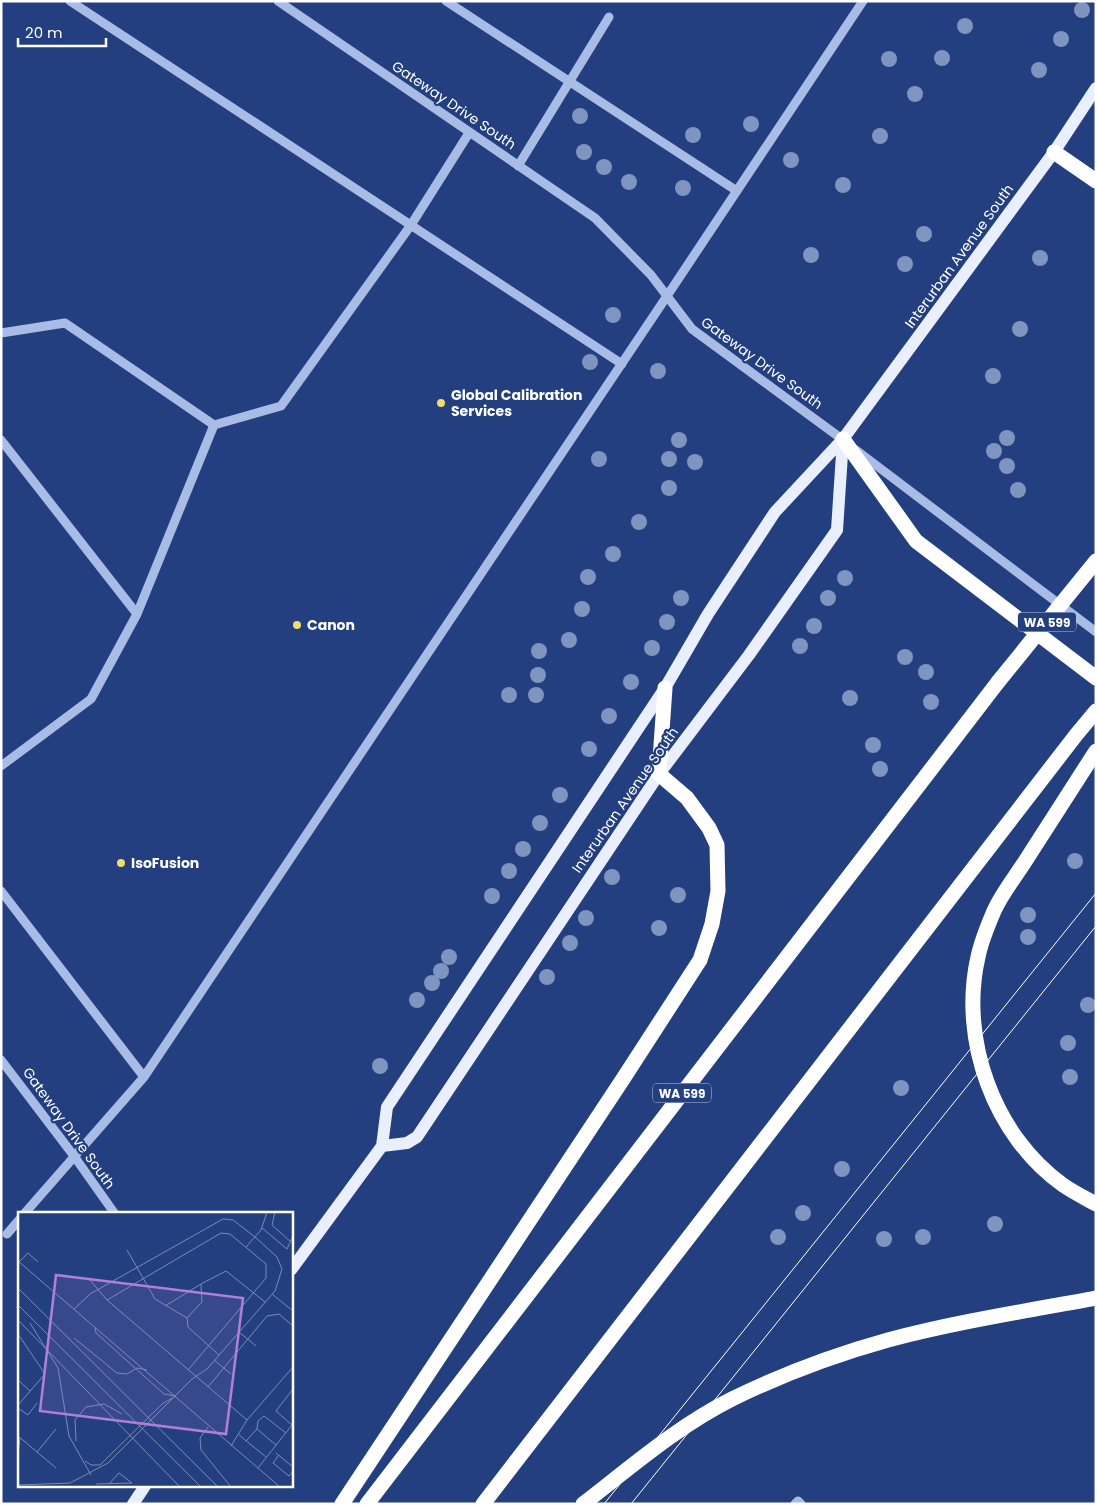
<svg xmlns="http://www.w3.org/2000/svg" width="1097" height="1505" viewBox="0 0 1097 1505" font-family="Poppins,sans-serif">
  <style>
    .lines { fill: none; stroke-linecap: round; stroke-linejoin: round }
    .minor { stroke: #a9bce6; stroke-width: 9 }
    .major { stroke: #eaeffd; stroke-width: 12 }
    .highway { stroke: #fff; stroke-width: 15 }
    .tram { stroke: #fff; stroke-width: 1 }
    .highway-bridge { stroke: #fff; stroke-width: 15 }
    .tree { fill: #8094c0 }
    .poi-dot { fill: #f1dd6c; stroke: #233f7f; stroke-width: 2 }
    .labels { text-anchor: middle; dominant-baseline: central; stroke-width: 4.5; stroke-linejoin: round; paint-order: stroke }
    .shield { fill: #233f7f; stroke: #bdc5d9; stroke-width: 1 }
    .shield-label { font-size: 12px; font-weight: bold; fill: #fff }
    .street-label { font-size: 14px; fill: #fff; stroke: #233f7f }
    .poi-label { font-size: 14px; font-weight: bold; fill: #fff; stroke: #233f7f; text-anchor: start }
    .inset-road { fill: none; stroke: #7b8cb2; stroke-width: 1 }
    .view { fill: #b080d9; fill-opacity: 0.15; stroke: #b080d9; stroke-width: 2.5 }
    .inset-edge { fill: none; stroke: #fff; stroke-width: 2.5 }
  </style>
  <rect width="100%" height="100%" fill="#233f7f"/>
  <g class="lines">
    <!-- minor -->
    <path class="minor" d="M 70,1 L 622,364
      M 278,1 L 595,218 L 651,275 L 692,329 L 846,442
      M 446,1 L 737,191
      M 518,166 L 609,17
      M 1,333 L 65,323 L 214,425 L 281,406 L 411,225 L 469,133
      M 1,440 L 137,614
      M 856,450 L 1096,632
      M 1,766 L 91,699 L 137,614 L 214,425
      M 1,891 L 144,1077
      M 1,1060 L 74,1156 L 115,1214
      M 24,1214 L 144,1077 L 667,296 L 863,1
      M 7,1234 L 19,1220
      M 795,1504 L 798,1501 L 801,1504"/>
    <!-- major -->
    <path class="major" d="M 382,1146 L 407,1143 L 417,1137 L 659,774 L 749,655 L 837,530 L 843,439
      M 291,1270 L 382,1146 L 387,1107 L 665,688 L 708,614 L 775,512 L 843,439 L 1054,152 L 1096,88
      M 133,1504 L 145,1486"/>
    <!-- highway -->
    <path class="highway" d="M 1054,152 L 1096,181
      M 843,439 L 916,541 L 1096,678
      M 1096,751 C 1073,787 1049,824 1026,860 C 1016,876 1002,893 994,911 C 988,925 981,942 978,957 C 959,1039 994,1136 1063,1185 C 1073,1192 1085,1198 1096,1204
      M 342,1504 L 623,1079 L 700,960 L 712,924 L 718,891 L 717,845 L 709,828 L 687,798 L 659,774 L 665,688
      M 367,1504 L 998,682
      M 483,1504 L 1076,735 L 1096,711
      M 583,1504 C 631,1467 678,1426 732,1399 C 781,1375 834,1355 888,1340 C 956,1322 1026,1311 1096,1298"/>
    <!-- tram -->
    <path class="tram" d="M 604,1504 L 1096,893
      M 631,1504 L 1096,926"/>
    <!-- highway-bridge -->
    <path class="highway-bridge" d="M 998,682 L 1096,561"/>
  </g>
  <!-- trees -->
  <g class="tree">
    <circle cx="1082" cy="10" r="8"/>
    <circle cx="965" cy="26" r="8"/>
    <circle cx="1061" cy="39" r="8"/>
    <circle cx="942" cy="58" r="8"/>
    <circle cx="889" cy="59" r="8"/>
    <circle cx="1039" cy="70" r="8"/>
    <circle cx="915" cy="94" r="8"/>
    <circle cx="580" cy="116" r="8"/>
    <circle cx="751" cy="124" r="8"/>
    <circle cx="693" cy="135" r="8"/>
    <circle cx="880" cy="136" r="8"/>
    <circle cx="584" cy="152" r="8"/>
    <circle cx="791" cy="160" r="8"/>
    <circle cx="604" cy="167" r="8"/>
    <circle cx="629" cy="182" r="8"/>
    <circle cx="843" cy="185" r="8"/>
    <circle cx="683" cy="188" r="8"/>
    <circle cx="924" cy="234" r="8"/>
    <circle cx="811" cy="255" r="8"/>
    <circle cx="1040" cy="258" r="8"/>
    <circle cx="905" cy="264" r="8"/>
    <circle cx="613" cy="315" r="8"/>
    <circle cx="1020" cy="329" r="8"/>
    <circle cx="590" cy="362" r="8"/>
    <circle cx="658" cy="371" r="8"/>
    <circle cx="993" cy="376" r="8"/>
    <circle cx="1007" cy="438" r="8"/>
    <circle cx="679" cy="440" r="8"/>
    <circle cx="994" cy="451" r="8"/>
    <circle cx="599" cy="459" r="8"/>
    <circle cx="669" cy="459" r="8"/>
    <circle cx="695" cy="462" r="8"/>
    <circle cx="1007" cy="466" r="8"/>
    <circle cx="669" cy="488" r="8"/>
    <circle cx="1018" cy="490" r="8"/>
    <circle cx="639" cy="522" r="8"/>
    <circle cx="613" cy="554" r="8"/>
    <circle cx="588" cy="577" r="8"/>
    <circle cx="845" cy="578" r="8"/>
    <circle cx="681" cy="598" r="8"/>
    <circle cx="828" cy="598" r="8"/>
    <circle cx="582" cy="609" r="8"/>
    <circle cx="667" cy="622" r="8"/>
    <circle cx="814" cy="626" r="8"/>
    <circle cx="569" cy="640" r="8"/>
    <circle cx="800" cy="646" r="8"/>
    <circle cx="652" cy="648" r="8"/>
    <circle cx="539" cy="651" r="8"/>
    <circle cx="905" cy="657" r="8"/>
    <circle cx="926" cy="672" r="8"/>
    <circle cx="538" cy="675" r="8"/>
    <circle cx="631" cy="682" r="8"/>
    <circle cx="509" cy="695" r="8"/>
    <circle cx="536" cy="695" r="8"/>
    <circle cx="850" cy="698" r="8"/>
    <circle cx="931" cy="702" r="8"/>
    <circle cx="609" cy="716" r="8"/>
    <circle cx="873" cy="745" r="8"/>
    <circle cx="589" cy="749" r="8"/>
    <circle cx="880" cy="769" r="8"/>
    <circle cx="560" cy="795" r="8"/>
    <circle cx="540" cy="823" r="8"/>
    <circle cx="523" cy="849" r="8"/>
    <circle cx="1075" cy="861" r="8"/>
    <circle cx="509" cy="871" r="8"/>
    <circle cx="612" cy="877" r="8"/>
    <circle cx="678" cy="895" r="8"/>
    <circle cx="492" cy="896" r="8"/>
    <circle cx="1028" cy="915" r="8"/>
    <circle cx="586" cy="918" r="8"/>
    <circle cx="659" cy="928" r="8"/>
    <circle cx="1028" cy="937" r="8"/>
    <circle cx="570" cy="943" r="8"/>
    <circle cx="449" cy="957" r="8"/>
    <circle cx="441" cy="971" r="8"/>
    <circle cx="547" cy="977" r="8"/>
    <circle cx="432" cy="983" r="8"/>
    <circle cx="417" cy="1000" r="8"/>
    <circle cx="1088" cy="1005" r="8"/>
    <circle cx="1068" cy="1043" r="8"/>
    <circle cx="380" cy="1066" r="8"/>
    <circle cx="1070" cy="1077" r="8"/>
    <circle cx="901" cy="1088" r="8"/>
    <circle cx="842" cy="1169" r="8"/>
    <circle cx="803" cy="1213" r="8"/>
    <circle cx="995" cy="1224" r="8"/>
    <circle cx="778" cy="1237" r="8"/>
    <circle cx="923" cy="1237" r="8"/>
    <circle cx="884" cy="1239" r="8"/>
  </g>
  <!-- markers -->
  <g class="poi-dot">
    <circle cx="441" cy="403" r="5"/>
    <circle cx="297" cy="625" r="5"/>
    <circle cx="121" cy="863" r="5"/>
  </g>
  <g class="labels">
    <!-- shield labels -->
    <g class="shield">
      <rect x="1018" y="612.5" width="58" height="19" rx="4"/>
      <rect x="653" y="1083.5" width="58" height="19" rx="4"/>
    </g>
    <g class="shield-label">
      <text x="1047" y="622">WA 599</text>
      <text x="682" y="1093">WA 599</text>
    </g>
    <!-- street labels -->
    <g class="street-label">
      <text transform="translate(454 105) rotate(34)">Gateway Drive South</text>
      <text transform="translate(959 256) rotate(-54)">Interurban Avenue South</text>
      <text transform="translate(762 363) rotate(36)">Gateway Drive South</text>
      <text transform="translate(625 800) rotate(-55)">Interurban Avenue South</text>
      <text transform="translate(69 1128) rotate(54)">Gateway Drive South</text>
    </g>
    <!-- poi labels -->
    <g class="poi-label">
      <text x="451" y="395">Global Calibration<tspan x="451" dy="16">Services</tspan></text>
      <text x="307" y="625">Canon</text>
      <text x="131" y="863">IsoFusion</text>
    </g>
  </g>
  <!-- overview -->
  <g transform="translate(18 1212)">
    <rect width="275" height="275" fill="#233f7f"/>
    <path class="inset-road" d="M 257,0 L 254,13 L 273,30M 244,16 L 269,37 L 275,24M 228,35 L 243,18 L 249,0M 109,38 L 137,87 L 169,106M 0,49 L 262,275M 1,50 L 10,41 L 20,50M 72,68 L 89,88 L 229,208 L 275,155M 0,76 L 200,275M 254,82 L 275,99M 89,88 L 203,21 L 212,22 L 248,52 L 248,66 L 170,158M 0,93 L 183,275M 147,94 L 183,72M 0,108 L 162,275M 12,111 L 40,156 L 51,224 L 73,263M 77,116 L 78,121 L 146,182 L 158,184M 221,120 L 238,134M 0,122 L 27,162 L 0,193M 56,126 L 99,161 L 109,162 L 119,156 L 129,158M 201,143 L 170,115 L 169,106 L 184,90 L 183,72 L 208,59 L 247,90M 196,148 L 213,162M 0,168 L 12,179M 190,175 L 249,104 L 261,102 L 275,114M 275,177 L 258,199 L 275,214M 0,196 L 10,203 L 19,191M 190,215 L 182,226 L 183,238 L 213,275M 239,217 L 240,209 L 246,204 L 268,221M 221,223 L 248,245M 0,224 L 38,256M 58,229 L 57,208 L 68,195 L 86,192 L 104,202M 228,229 L 239,217 L 258,233M 213,234 L 229,208M 19,240 L 38,217M 258,241 L 275,255M 0,242 L 2,226M 261,243 L 255,251 L 271,264 L 275,259M 67,249 L 73,253 L 82,253 L 144,192 L 158,184M 240,256 L 274,213M 78,272 L 114,271M 91,272 L 101,261 L 114,271M 0,273 L 52,271 L 90,251 L 174,167 L 189,157 L 257,79 L 264,57 L 259,45 L 237,25 L 215,8 L 205,7 L 72,82 L 56,97"/>
    <path class="view" d="M 38,63 L 225,86 L 208,222 L 22,199 Z"/>
    <rect width="275" height="275" class="inset-edge"/>
  </g>
  <!-- border -->
  <rect width="1097" height="1505" fill="none" stroke="#ffffff" stroke-width="5"/>
  <!-- scale -->
  <path d="M18 38v8h88v-8" fill="none" stroke="#ffffff" stroke-width="2.5"/>
  <text x="25" y="38" font-size="15" fill="#ffffff" stroke="#233f7f" stroke-width="4" paint-order="stroke">20 m</text>
</svg>
